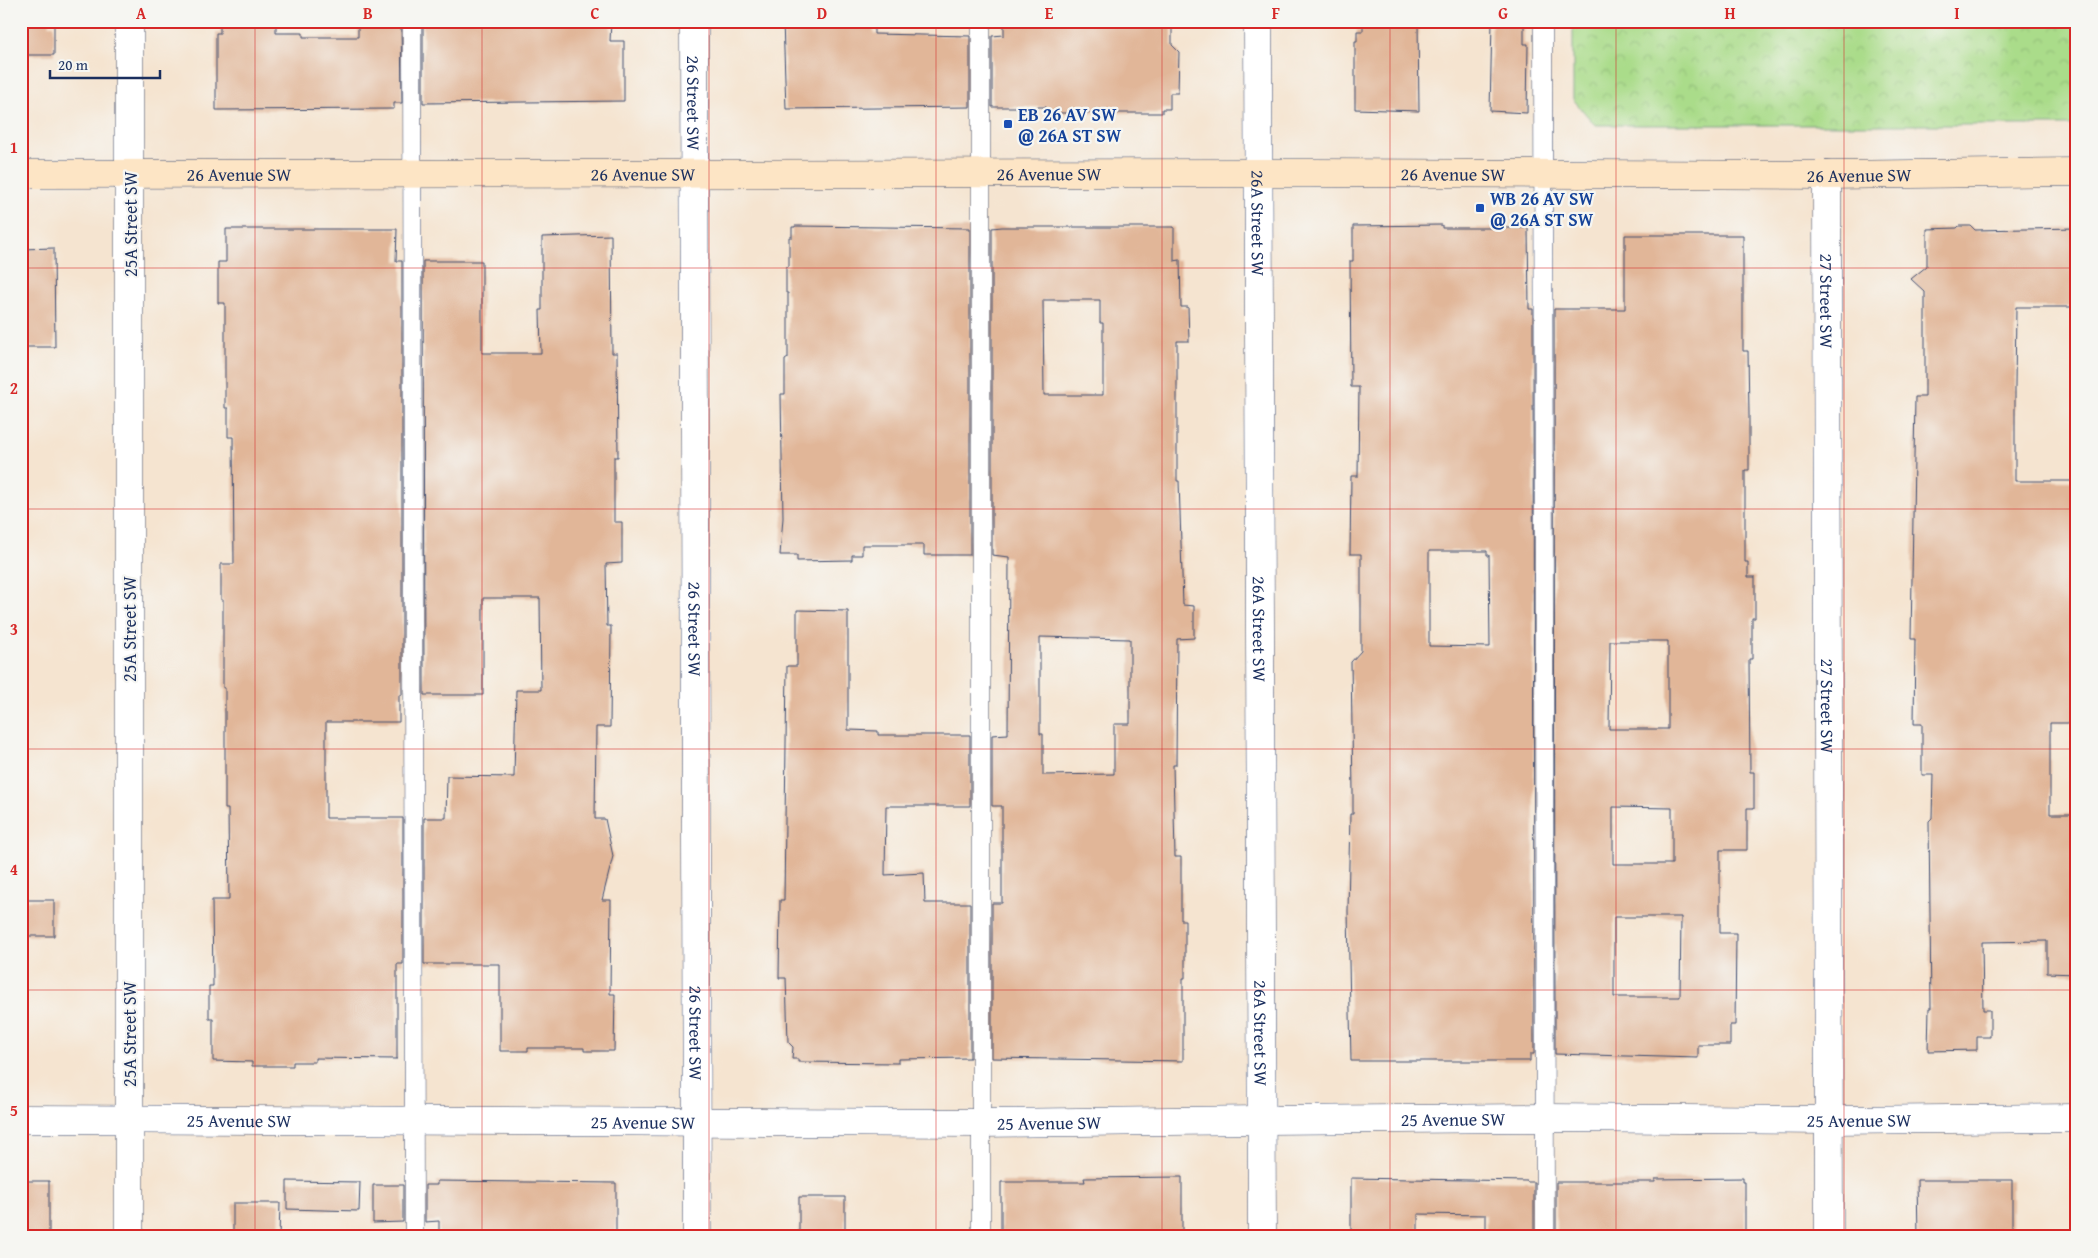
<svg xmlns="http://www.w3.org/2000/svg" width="2098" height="1258" viewBox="0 0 2098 1258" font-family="'Gentium Book Plus',serif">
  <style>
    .park { fill: url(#park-crowns); stroke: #628674 }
    .building { fill: #e1b698; fill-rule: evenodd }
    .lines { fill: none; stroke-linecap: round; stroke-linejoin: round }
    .lane-casing { stroke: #3c4a6f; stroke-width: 19 }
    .street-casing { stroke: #3c4a6f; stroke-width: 29 }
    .secondary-casing { stroke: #3c4a6f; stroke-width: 29 }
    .lane { stroke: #fff; stroke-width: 18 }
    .street { stroke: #fff; stroke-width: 28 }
    .secondary { stroke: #fde5c5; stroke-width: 28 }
    .grid { fill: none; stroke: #d62828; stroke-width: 1; stroke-opacity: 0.55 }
    .transit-dot { fill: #1a4fb4; stroke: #f6f6f2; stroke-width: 2 }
    .labels { text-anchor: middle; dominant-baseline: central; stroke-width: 4.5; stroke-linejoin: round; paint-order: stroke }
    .street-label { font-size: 18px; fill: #1b2f5e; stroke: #f6f6f2 }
    .transit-label { font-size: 18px; font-weight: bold; fill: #164399; stroke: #f6f6f2; text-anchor: start }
    .neatline { fill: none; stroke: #d62828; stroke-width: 2 }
    .grid-label { font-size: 16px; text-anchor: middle; font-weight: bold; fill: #d62828 }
  </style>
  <defs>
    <pattern id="park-crowns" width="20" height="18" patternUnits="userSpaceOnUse" patternTransform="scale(1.25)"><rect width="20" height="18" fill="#aadc8a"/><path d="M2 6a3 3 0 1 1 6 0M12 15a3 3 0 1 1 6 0" fill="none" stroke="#92bd7a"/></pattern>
  </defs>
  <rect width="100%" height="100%" fill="#f6f6f2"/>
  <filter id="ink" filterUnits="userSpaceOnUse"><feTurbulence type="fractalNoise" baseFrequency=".02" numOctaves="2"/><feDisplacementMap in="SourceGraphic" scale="10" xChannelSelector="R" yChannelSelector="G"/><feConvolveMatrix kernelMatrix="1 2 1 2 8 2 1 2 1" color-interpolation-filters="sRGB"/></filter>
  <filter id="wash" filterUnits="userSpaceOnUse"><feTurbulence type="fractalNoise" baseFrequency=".0096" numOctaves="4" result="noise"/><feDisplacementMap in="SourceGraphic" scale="20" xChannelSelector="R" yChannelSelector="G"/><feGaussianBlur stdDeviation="1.12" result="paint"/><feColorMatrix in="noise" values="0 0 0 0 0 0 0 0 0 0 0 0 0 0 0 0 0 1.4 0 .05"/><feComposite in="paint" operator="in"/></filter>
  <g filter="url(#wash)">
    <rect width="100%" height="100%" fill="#f5e4d0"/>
    <!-- park -->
    <path class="park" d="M 1573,21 L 2077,21 L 2077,125 L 1595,125 L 1573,99 Z"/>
    <g id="blocks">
      <!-- building -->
      <path class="building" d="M 21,21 L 49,21 L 49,25 L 54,25 L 54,55 L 21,55 Z
        M 220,21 L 276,21 L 276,33 L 303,33 L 303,37 L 358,37 L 358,21 L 401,21 L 402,103 L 394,103 L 394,109 L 216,110 L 216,33 L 220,33 Z
        M 423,21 L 611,21 L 610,41 L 624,41 L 624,101 L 423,103 Z
        M 783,21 L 874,21 L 874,34 L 970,36 L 970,107 L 786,109 Z
        M 1004,21 L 1172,21 L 1172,45 L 1179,52 L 1178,93 L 1170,93 L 1170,109 L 1162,109 L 1162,113 L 1046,113 L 1046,107 L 992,107 L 992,36 L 1004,35 Z
        M 1363,21 L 1418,21 L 1419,111 L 1355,109 L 1355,41 L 1357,41 L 1357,31 L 1363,31 Z
        M 1492,21 L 1524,21 L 1524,44 L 1528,44 L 1527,113 L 1490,111 Z
        M 1442,225 L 1442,228 L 1528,228 L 1529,309 L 1533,309 L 1534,1054 L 1530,1054 L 1530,1061 L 1351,1061 L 1348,911 L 1350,814 L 1353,814 L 1353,792 L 1351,662 L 1361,651 L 1361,554 L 1350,554 L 1351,476 L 1358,476 L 1359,387 L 1351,387 L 1350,261 L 1353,261 L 1353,226 ZM 1429,551 L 1487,551 L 1487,555 L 1489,555 L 1490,647 L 1429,646 Z
        M 795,226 L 970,228 L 970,555 L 924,555 L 924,545 L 862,545 L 862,555 L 852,555 L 852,560 L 797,561 L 797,555 L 780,555 L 783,518 L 781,394 L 785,394 L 785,360 L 788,358 L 788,293 L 786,293 L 786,267 L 789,266 L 789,237 L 792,237 L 792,227 L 795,227 Z
        M 1959,226 L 1971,226 L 1975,230 L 2077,228 L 2077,307 L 2016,307 L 2015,387 L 2015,481 L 2077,481 L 2077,723 L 2050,723 L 2050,814 L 2077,814 L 2077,974 L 2047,973 L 2047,941 L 1982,942 L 1983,1010 L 1990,1010 L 1990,1037 L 1977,1037 L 1977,1050 L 1928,1051 L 1929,1008 L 1931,1008 L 1929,821 L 1932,818 L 1933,775 L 1922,775 L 1922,724 L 1914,724 L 1915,639 L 1911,639 L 1915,397 L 1925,397 L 1925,292 L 1911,279 L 1927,266 L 1927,229 L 1957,228 Z
        M 1002,227 L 1174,227 L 1174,261 L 1180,260 L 1181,307 L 1188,307 L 1189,341 L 1177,341 L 1177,481 L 1179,481 L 1183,605 L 1194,606 L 1194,638 L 1177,639 L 1176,765 L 1173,765 L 1175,857 L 1181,857 L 1181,920 L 1185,920 L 1185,978 L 1183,978 L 1183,1061 L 992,1058 L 992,903 L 1002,903 L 1002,806 L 992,806 L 992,735 L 1008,734 L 1009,557 L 992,555 L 992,228 ZM 1043,300 L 1100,300 L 1100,323 L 1103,323 L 1103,395 L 1044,395 ZM 1040,637 L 1130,639 L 1130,724 L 1114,724 L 1114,774 L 1043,775 L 1043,734 L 1040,734 Z
        M 226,229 L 397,229 L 396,261 L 402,261 L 402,695 L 399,695 L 399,722 L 326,722 L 326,818 L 403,818 L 403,964 L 397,964 L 397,1059 L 315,1058 L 315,1062 L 293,1062 L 293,1066 L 252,1066 L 252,1062 L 213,1061 L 213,1019 L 209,1019 L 209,986 L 213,986 L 212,900 L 229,900 L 228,809 L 225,809 L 225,688 L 223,688 L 223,600 L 221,600 L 221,564 L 234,564 L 233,437 L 228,437 L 228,408 L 225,408 L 225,303 L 218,303 L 218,262 L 226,262 Z
        M 611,235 L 612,353 L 617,353 L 618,457 L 614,457 L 614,522 L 622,522 L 622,563 L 606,564 L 607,626 L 611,626 L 610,727 L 596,727 L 595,819 L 605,819 L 613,856 L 602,900 L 611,900 L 610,994 L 615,994 L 614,1051 L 584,1051 L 584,1048 L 528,1048 L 528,1051 L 500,1051 L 500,964 L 424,964 L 424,818 L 446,818 L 447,776 L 514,777 L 516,690 L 541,690 L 540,598 L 483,598 L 483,695 L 424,695 L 423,261 L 482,261 L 482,353 L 541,353 L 540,310 L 542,310 L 542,237 Z
        M 1625,235 L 1743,235 L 1743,351 L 1748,351 L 1749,415 L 1749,470 L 1745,470 L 1745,562 L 1748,562 L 1748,577 L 1755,577 L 1755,618 L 1752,618 L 1752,659 L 1749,659 L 1750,772 L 1754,772 L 1754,808 L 1747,808 L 1747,850 L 1720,850 L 1720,933 L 1736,933 L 1735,1025 L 1730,1025 L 1730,1045 L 1698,1045 L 1698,1058 L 1555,1054 L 1554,309 L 1625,309 ZM 1610,641 L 1668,641 L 1668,729 L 1609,729 ZM 1613,807 L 1672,808 L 1672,864 L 1613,864 ZM 1614,917 L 1681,917 L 1680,997 L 1614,997 Z
        M 54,248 L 55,347 L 21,347 L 21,249 Z
        M 797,610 L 848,611 L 848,730 L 878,731 L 878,735 L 970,735 L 970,806 L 886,806 L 885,875 L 924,873 L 925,903 L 970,903 L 970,1058 L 898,1059 L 898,1063 L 798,1062 L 798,1059 L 792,1059 L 793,1047 L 788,1042 L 786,978 L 779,978 L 780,900 L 784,900 L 787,666 L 797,666 Z
        M 21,900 L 54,900 L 54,936 L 21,936 Z
        M 1182,1177 L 1182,1237 L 1001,1237 L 1001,1182 L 1085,1182 L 1084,1178 Z
        M 1351,1178 L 1527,1181 L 1527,1182 L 1534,1182 L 1534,1237 L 1486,1237 L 1486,1215 L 1418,1214 L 1418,1237 L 1351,1237 Z
        M 1743,1178 L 1743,1182 L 1745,1182 L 1745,1237 L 1556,1237 L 1556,1182 L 1655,1182 L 1655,1179 Z
        M 1917,1180 L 2012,1180 L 2012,1237 L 1918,1237 Z
        M 21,1181 L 49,1181 L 49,1236 L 21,1236 Z
        M 287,1181 L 360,1182 L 359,1211 L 287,1209 Z
        M 437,1181 L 616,1183 L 616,1237 L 439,1237 L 439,1221 L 425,1222 L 425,1185 L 437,1185 Z
        M 373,1185 L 403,1185 L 403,1222 L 373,1223 Z
        M 799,1197 L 845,1197 L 845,1237 L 799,1237 Z
        M 233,1203 L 280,1203 L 279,1237 L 233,1237 Z"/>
    </g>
  </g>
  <g filter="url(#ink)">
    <use href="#blocks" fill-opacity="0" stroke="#3c4a6f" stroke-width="1"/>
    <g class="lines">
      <!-- lane casing -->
      <g class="lane-casing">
        <path id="lane" d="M 412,21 L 414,1237
          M 1543,21 L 1545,1237
          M 981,1237 L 981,21"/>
      </g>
      <!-- street casing -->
      <g class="street-casing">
        <g id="street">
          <path id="s1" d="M 694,21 L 697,1237"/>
          <path id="s2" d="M 1258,21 L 1262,1237"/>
          <path id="s3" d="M 1827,175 L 1829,1237"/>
          <path id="s4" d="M 21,1119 L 980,1123 L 1262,1120 L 1545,1118 L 1828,1120 L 2077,1118"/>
          <path d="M 129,1237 L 129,21"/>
        </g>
      </g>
      <!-- secondary casing -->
      <g class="secondary-casing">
        <g id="secondary">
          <path id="s5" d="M 21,174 L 1310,173 L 1827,175 L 2077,172"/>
        </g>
      </g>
      <!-- lane -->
      <use href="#lane" class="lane"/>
      <!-- street -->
      <use href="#street" class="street"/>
      <!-- secondary -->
      <use href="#secondary" class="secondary"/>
    </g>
  </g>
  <!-- grid -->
  <path class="grid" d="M 255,21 L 255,1237M 482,21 L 482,1237M 709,21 L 709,1237M 936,21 L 936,1237M 1162,21 L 1162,1237M 1390,21 L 1390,1237M 1616,21 L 1616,1237M 1844,21 L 1844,1237M 21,268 L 2077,268M 21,509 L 2077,509M 21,749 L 2077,749M 21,990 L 2077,990"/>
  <!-- markers -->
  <g class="transit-dot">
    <rect x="1003" y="119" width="10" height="10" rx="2.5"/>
    <rect x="1475" y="203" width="10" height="10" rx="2.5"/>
  </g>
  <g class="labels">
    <!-- street labels -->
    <g class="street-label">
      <text stroke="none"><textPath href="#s1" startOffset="82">26 Street SW</textPath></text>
      <text stroke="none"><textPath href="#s5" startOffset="622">26 Avenue SW</textPath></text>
      <text stroke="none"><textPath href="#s5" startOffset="1432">26 Avenue SW</textPath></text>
      <text stroke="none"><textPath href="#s5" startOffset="218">26 Avenue SW</textPath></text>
      <text stroke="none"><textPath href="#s5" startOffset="1028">26 Avenue SW</textPath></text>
      <text stroke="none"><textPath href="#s5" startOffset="1838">26 Avenue SW</textPath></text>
      <text transform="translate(130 224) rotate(-90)">25A Street SW</text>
      <text stroke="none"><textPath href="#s2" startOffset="202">26A Street SW</textPath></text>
      <text stroke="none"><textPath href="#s3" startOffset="126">27 Street SW</textPath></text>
      <text transform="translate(129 629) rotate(-90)">25A Street SW</text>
      <text stroke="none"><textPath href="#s1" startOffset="608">26 Street SW</textPath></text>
      <text stroke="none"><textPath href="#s2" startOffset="608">26A Street SW</textPath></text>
      <text stroke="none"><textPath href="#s3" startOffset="531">27 Street SW</textPath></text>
      <text transform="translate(129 1034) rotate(-90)">25A Street SW</text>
      <text stroke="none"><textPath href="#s1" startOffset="1012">26 Street SW</textPath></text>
      <text stroke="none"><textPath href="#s2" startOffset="1012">26A Street SW</textPath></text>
      <text stroke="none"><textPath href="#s4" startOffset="218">25 Avenue SW</textPath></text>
      <text stroke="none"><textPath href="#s4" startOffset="1432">25 Avenue SW</textPath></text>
      <text stroke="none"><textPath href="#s4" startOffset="1838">25 Avenue SW</textPath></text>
      <text stroke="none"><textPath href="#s4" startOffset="622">25 Avenue SW</textPath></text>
      <text stroke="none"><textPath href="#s4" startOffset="1028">25 Avenue SW</textPath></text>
    </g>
    <!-- transit labels -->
    <g class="transit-label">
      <text x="1018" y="114">EB 26 AV SW<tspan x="1018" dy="21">@ 26A ST SW</tspan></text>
      <text x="1490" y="198">WB 26 AV SW<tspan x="1490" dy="21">@ 26A ST SW</tspan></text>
    </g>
  </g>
  <!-- margin -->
  <rect width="2098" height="1258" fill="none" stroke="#f6f6f2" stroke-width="55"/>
  <!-- scale -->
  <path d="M50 70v8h110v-8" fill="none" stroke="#1b2f5e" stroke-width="2.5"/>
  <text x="58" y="70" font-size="15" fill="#1b2f5e" stroke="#f6f6f2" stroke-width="4" paint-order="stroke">20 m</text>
  <rect x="28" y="28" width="2042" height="1202" class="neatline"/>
  <g class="grid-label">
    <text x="141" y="19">A</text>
    <text x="368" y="19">B</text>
    <text x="595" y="19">C</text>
    <text x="822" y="19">D</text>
    <text x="1049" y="19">E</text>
    <text x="1276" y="19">F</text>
    <text x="1503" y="19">G</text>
    <text x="1730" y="19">H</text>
    <text x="1957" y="19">I</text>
    <text x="14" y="153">1</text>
    <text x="14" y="394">2</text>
    <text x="14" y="635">3</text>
    <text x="14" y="875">4</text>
    <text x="14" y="1116">5</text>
  </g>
</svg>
